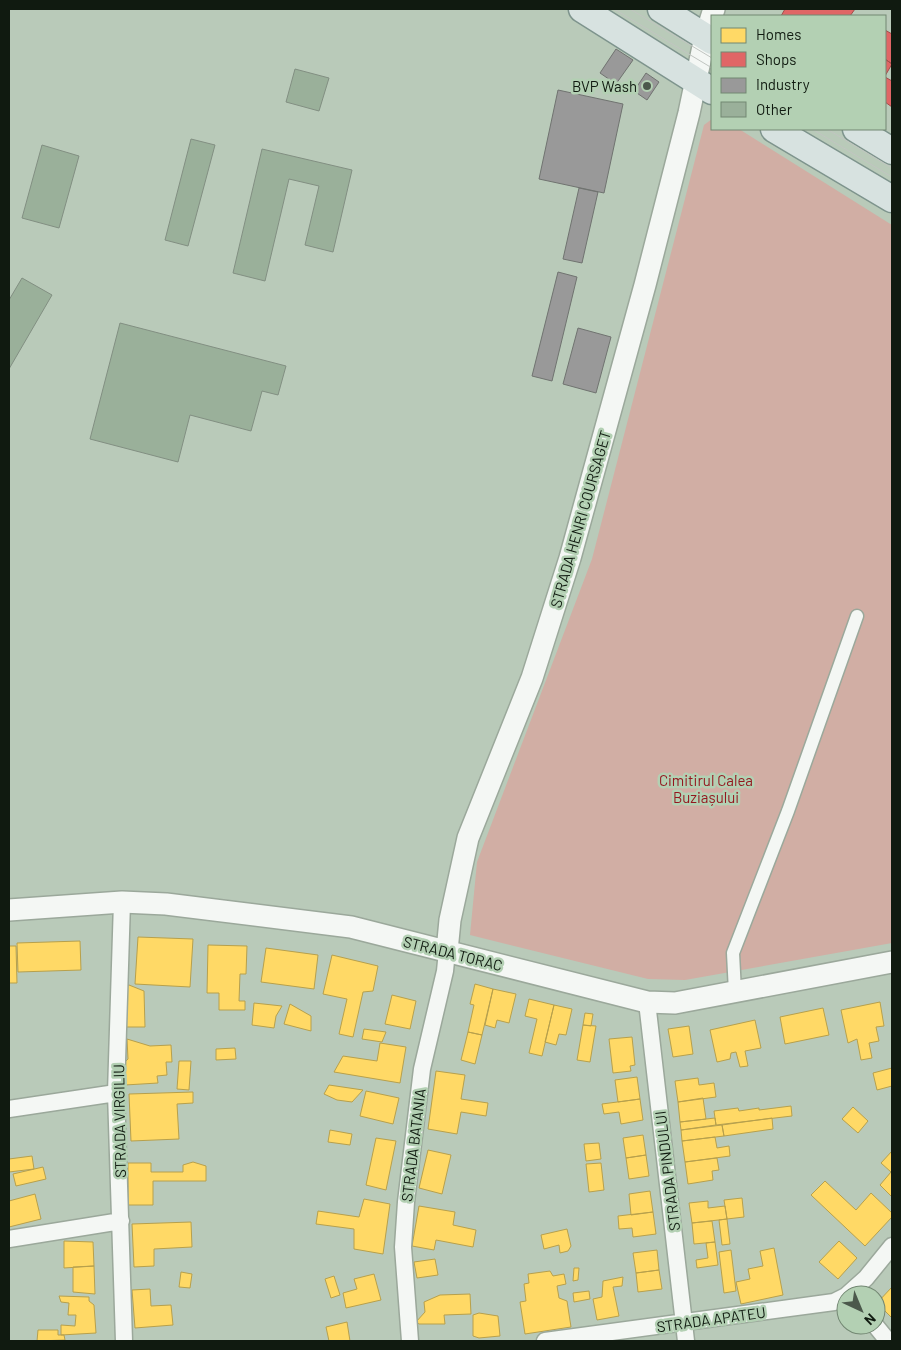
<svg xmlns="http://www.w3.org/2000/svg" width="901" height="1350" viewBox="0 0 901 1350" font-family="Barlow,sans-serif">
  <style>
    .green { fill: #d1aea4 }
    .homes { fill: #ffd966; stroke: #b7a04c }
    .shops { fill: #e06666; stroke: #a24f4c }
    .industry { fill: #999; stroke: #707370 }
    .building { fill: #9ab09a; stroke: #828f82 }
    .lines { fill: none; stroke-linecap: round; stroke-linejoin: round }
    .pedestrian-casing { stroke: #9ba89b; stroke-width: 15 }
    .minor-casing { stroke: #9ba89b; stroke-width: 19 }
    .tertiary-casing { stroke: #9ba89b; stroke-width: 24 }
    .primary-casing { stroke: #7e948d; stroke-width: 29 }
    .pedestrian { stroke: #f4f7f4; stroke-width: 12 }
    .minor { stroke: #f4f7f4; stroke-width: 16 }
    .tertiary { stroke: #f4f7f4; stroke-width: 21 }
    .primary { stroke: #d7e2e0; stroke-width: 26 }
    .tram { stroke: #c1c5c1; stroke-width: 1 }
    .poi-dot { fill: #4b584b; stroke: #b3d0b3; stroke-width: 2 }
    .labels { text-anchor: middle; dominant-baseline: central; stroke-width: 5; stroke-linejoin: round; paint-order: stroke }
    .poi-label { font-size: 15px; fill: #101a10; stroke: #b3d0b3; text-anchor: end }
    .street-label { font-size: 15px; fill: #101a10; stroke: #b3d0b3 }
    .park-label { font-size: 15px; fill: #94151d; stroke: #b3d0b3 }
  </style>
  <rect width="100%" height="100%" fill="#b9cab9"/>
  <!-- green -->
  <path class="green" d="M 712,119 L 712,129 L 739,129 L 892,225 L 892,943 L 685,980 L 648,979 L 470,935 L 477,862 L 592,559 L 704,125 Z"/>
  <!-- homes -->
  <path class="homes" d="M 138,937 L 193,939 L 190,987 L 135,984 Z
    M 80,941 L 81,970 L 18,972 L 17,943 Z
    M 208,945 L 247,946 L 246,974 L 240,974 L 239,1001 L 245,1001 L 245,1010 L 219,1010 L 219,993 L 207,993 Z
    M 9,946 L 16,946 L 17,983 L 9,983 Z
    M 266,948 L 318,955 L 314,989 L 261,982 Z
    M 332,955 L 378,966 L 373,991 L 363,992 L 353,1037 L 339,1034 L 347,999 L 323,994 Z
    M 475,984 L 493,989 L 482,1035 L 468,1032 L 474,1005 L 470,1004 Z
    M 129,985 L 144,991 L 145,1027 L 124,1027 L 123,987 Z
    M 493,989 L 516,994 L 509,1023 L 497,1020 L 495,1028 L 485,1025 Z
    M 392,995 L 416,1001 L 410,1029 L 385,1024 Z
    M 529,999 L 554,1005 L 542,1056 L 529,1053 L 537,1019 L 525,1016 Z
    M 880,1002 L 884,1026 L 876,1027 L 879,1041 L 869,1043 L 872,1058 L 861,1060 L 857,1039 L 848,1043 L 841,1010 Z
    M 254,1003 L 282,1006 L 276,1016 L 274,1028 L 252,1025 Z
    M 290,1004 L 311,1016 L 311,1031 L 284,1024 Z
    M 554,1005 L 572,1009 L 566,1035 L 559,1034 L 556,1045 L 545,1042 Z
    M 823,1008 L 829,1035 L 785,1044 L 780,1017 Z
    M 585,1013 L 593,1014 L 591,1026 L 583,1025 Z
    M 755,1020 L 761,1048 L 745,1051 L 748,1066 L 740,1067 L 736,1052 L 731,1053 L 730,1059 L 717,1062 L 710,1030 Z
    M 583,1025 L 596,1026 L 590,1062 L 577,1060 Z
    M 689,1026 L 693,1054 L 673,1057 L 668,1029 Z
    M 364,1029 L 386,1032 L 382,1042 L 362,1039 Z
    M 468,1032 L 482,1035 L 475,1064 L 461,1060 Z
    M 632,1037 L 635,1065 L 630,1066 L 631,1071 L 613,1073 L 609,1039 Z
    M 127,1039 L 150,1046 L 171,1045 L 172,1062 L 166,1062 L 167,1075 L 157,1076 L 158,1083 L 125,1085 L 124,1063 L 128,1059 Z
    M 380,1043 L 406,1047 L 400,1083 L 334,1072 L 343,1056 L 377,1061 Z
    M 235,1048 L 236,1059 L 216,1060 L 216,1049 Z
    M 179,1061 L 191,1061 L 189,1090 L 177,1089 Z
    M 892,1068 L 892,1086 L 877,1090 L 873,1073 Z
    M 436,1071 L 465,1075 L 461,1099 L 488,1103 L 486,1116 L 461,1112 L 457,1134 L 428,1129 Z
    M 637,1077 L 640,1099 L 618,1102 L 615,1080 Z
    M 698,1078 L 699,1085 L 714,1083 L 716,1097 L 678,1102 L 675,1081 Z
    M 329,1085 L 363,1090 L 352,1102 L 337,1100 L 324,1094 Z
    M 366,1091 L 399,1098 L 393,1124 L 360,1116 Z
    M 193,1092 L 193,1103 L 177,1104 L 179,1139 L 131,1141 L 129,1094 Z
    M 703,1098 L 706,1119 L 680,1122 L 678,1102 Z
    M 640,1099 L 643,1120 L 621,1124 L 619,1112 L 604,1114 L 602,1104 Z
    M 791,1106 L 792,1116 L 716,1125 L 714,1111 L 738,1108 L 739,1111 L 759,1108 L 759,1110 Z
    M 853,1107 L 868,1121 L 858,1133 L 842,1119 Z
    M 715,1118 L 716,1125 L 681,1130 L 680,1122 Z
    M 772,1118 L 773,1129 L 724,1136 L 722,1125 Z
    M 722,1125 L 724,1136 L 682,1141 L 681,1130 Z
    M 330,1130 L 352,1134 L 350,1145 L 328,1142 Z
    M 643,1135 L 646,1155 L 626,1158 L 623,1138 Z
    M 715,1137 L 717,1148 L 729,1146 L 730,1156 L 685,1162 L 682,1141 Z
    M 376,1138 L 396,1141 L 386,1190 L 366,1185 Z
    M 599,1143 L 601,1159 L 586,1161 L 584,1144 Z
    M 428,1150 L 451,1155 L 442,1194 L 419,1188 Z
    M 892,1151 L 892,1197 L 880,1185 L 891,1172 L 881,1163 Z
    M 646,1155 L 649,1176 L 629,1179 L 626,1158 Z
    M 32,1156 L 34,1169 L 9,1172 L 9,1159 Z
    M 717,1158 L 719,1170 L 712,1171 L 713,1180 L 688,1184 L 685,1162 Z
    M 193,1162 L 206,1166 L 206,1181 L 153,1181 L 153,1205 L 128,1205 L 128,1163 L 151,1163 L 151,1172 L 183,1172 L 183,1165 Z
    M 601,1163 L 604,1190 L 589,1192 L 586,1164 Z
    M 43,1167 L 46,1179 L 16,1186 L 13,1174 Z
    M 825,1181 L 856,1210 L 871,1193 L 892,1213 L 892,1217 L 865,1246 L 811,1195 Z
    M 650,1191 L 653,1212 L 631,1215 L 629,1194 Z
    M 35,1194 L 41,1219 L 9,1227 L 9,1201 Z
    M 742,1198 L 744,1217 L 727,1219 L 724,1200 Z
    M 364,1199 L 390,1204 L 383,1254 L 354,1249 L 354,1229 L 316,1224 L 318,1211 L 359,1217 Z
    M 708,1201 L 708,1208 L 725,1206 L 727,1219 L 692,1223 L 689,1203 Z
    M 419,1206 L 455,1212 L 453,1225 L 476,1230 L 473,1247 L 436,1240 L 434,1250 L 412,1246 Z
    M 653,1212 L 656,1234 L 633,1237 L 632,1228 L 619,1229 L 618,1216 Z
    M 727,1219 L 730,1244 L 722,1245 L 719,1220 Z
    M 712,1221 L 715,1242 L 694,1244 L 692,1223 Z
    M 191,1222 L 192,1247 L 154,1249 L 154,1266 L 134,1267 L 132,1224 Z
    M 567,1229 L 571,1246 L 568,1251 L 560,1253 L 559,1245 L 544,1249 L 541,1235 Z
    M 64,1241 L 93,1242 L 94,1266 L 64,1268 Z
    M 839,1241 L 857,1258 L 838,1279 L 819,1262 Z
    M 715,1242 L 718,1265 L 697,1268 L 696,1260 L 708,1258 L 706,1243 Z
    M 774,1248 L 783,1295 L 741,1304 L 736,1282 L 750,1279 L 748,1269 L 763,1266 L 760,1251 Z
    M 657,1250 L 659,1270 L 636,1273 L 633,1253 Z
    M 731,1250 L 736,1291 L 724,1293 L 719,1252 Z
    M 435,1259 L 438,1275 L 417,1278 L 414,1262 Z
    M 94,1266 L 95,1294 L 73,1292 L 73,1267 Z
    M 574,1268 L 579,1268 L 578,1280 L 573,1281 Z
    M 659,1270 L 662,1289 L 638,1292 L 636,1273 Z
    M 550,1271 L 553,1276 L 564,1274 L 566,1284 L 557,1286 L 559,1298 L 567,1301 L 571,1327 L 525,1334 L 520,1302 L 526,1301 L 524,1284 L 529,1283 L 528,1274 Z
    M 181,1272 L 192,1274 L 190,1288 L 179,1287 Z
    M 374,1274 L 381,1300 L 346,1308 L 343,1293 L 357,1289 L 354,1279 Z
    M 334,1276 L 340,1295 L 331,1298 L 325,1279 Z
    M 623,1277 L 622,1286 L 613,1287 L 619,1316 L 597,1320 L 593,1299 L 602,1297 L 603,1281 Z
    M 892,1287 L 892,1318 L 877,1303 Z
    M 150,1289 L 151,1306 L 171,1305 L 173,1325 L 135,1328 L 132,1290 Z
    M 589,1291 L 590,1299 L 574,1302 L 573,1293 Z
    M 470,1294 L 471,1314 L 444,1315 L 445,1324 L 419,1324 L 416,1322 L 425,1312 L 424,1302 L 440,1295 Z
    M 59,1296 L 89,1297 L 89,1301 L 94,1305 L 96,1333 L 61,1335 L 61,1325 L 75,1326 L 76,1315 L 68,1315 L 69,1303 L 61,1302 Z
    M 479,1313 L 498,1316 L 500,1336 L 479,1338 L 473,1336 L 473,1315 Z
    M 347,1322 L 350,1341 L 329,1341 L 326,1327 Z
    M 38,1330 L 58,1330 L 58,1335 L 64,1335 L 65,1340 L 37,1341 Z"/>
  <!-- shops -->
  <path class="shops" d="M 785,9 L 855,9 L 850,16 L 781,16 Z
    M 885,30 L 892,34 L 892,64 L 885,59 Z
    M 885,59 L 892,64 L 885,76 Z
    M 885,77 L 892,81 L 892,107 L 885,102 Z"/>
  <!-- industry -->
  <path class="industry" d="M 616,49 L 633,60 L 616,84 L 600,73 Z
    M 646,73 L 659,82 L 647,100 L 634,91 Z
    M 558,90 L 623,104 L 604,193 L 539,179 Z
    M 579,188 L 598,192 L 582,263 L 563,259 Z
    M 558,272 L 577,277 L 552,381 L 532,376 Z
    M 578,328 L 611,337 L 596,393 L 563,384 Z"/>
  <!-- building -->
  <path class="building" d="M 295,69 L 329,78 L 319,111 L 286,102 Z
    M 191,139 L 215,145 L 188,246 L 165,240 Z
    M 42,145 L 79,156 L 59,228 L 22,218 Z
    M 262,149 L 352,170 L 333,252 L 305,245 L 319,186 L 289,179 L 265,281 L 233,273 Z
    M 22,278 L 52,295 L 9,369 L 9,300 Z
    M 120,323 L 286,366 L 278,395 L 262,391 L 251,431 L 190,415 L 178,462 L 90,439 Z"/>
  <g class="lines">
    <!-- pedestrian casing -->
    <g class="pedestrian-casing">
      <path id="pedestrian" d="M 735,992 L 733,953 L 788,811 L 857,616"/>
    </g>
    <!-- minor casing -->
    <g class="minor-casing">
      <path id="minor" d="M 122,902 L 116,1093 L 124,1341
        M 647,1002 L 686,1341
        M 9,1109 L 116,1093
        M 9,1239 L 121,1221
        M 847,1295 L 866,1278 L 892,1246
        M 875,1325 L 888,1341
        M 410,1341 L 403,1247 L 406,1202 L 422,1069 L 445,971 L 447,951
        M 545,1341 L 834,1302 L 846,1296"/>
    </g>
    <!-- tertiary casing -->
    <g class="tertiary-casing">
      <path id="tertiary" d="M 9,910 L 122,902 L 166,904 L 351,927 L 647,1002 L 675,1003 L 892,962
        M 447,951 L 450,920 L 468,838 L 532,678 L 570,558 L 645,285 L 689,113 L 705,37 L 714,9"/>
    </g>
    <!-- primary casing -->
    <g class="primary-casing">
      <path id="primary" d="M 582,9 L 712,91
        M 661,9 L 712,41
        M 774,129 L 892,199
        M 856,129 L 892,151"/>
    </g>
    <!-- pedestrian -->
    <use href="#pedestrian" class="pedestrian"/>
    <!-- minor -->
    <use href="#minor" class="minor"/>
    <!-- tertiary -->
    <use href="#tertiary" class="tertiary"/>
    <!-- primary -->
    <use href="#primary" class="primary"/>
    <!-- tram -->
    <path class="tram" d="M 614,9 L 712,68
      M 630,9 L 712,58
      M 812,129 L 892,177
      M 827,129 L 892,168"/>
  </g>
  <!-- markers -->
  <circle class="poi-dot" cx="647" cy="86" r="5"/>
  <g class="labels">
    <!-- poi labels -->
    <g class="poi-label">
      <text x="637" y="86">BVP Wash</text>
    </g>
    <!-- street labels -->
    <g class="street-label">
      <text transform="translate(580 519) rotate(-74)">STRADA HENRI COURSAGET</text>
      <text transform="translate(453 953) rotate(14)">STRADA TORAC</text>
      <text transform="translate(119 1121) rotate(-91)">STRADA VIRGILIU</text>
      <text transform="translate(413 1145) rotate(-83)">STRADA BATANIA</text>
      <text transform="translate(667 1171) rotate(-97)">STRADA PINDULUI</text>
      <text transform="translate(711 1319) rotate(-8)">STRADA APATEU</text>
    </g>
    <!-- park labels -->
    <g class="park-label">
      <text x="706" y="780">Cimitirul Calea<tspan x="706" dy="17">Buziașului</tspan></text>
    </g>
  </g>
  <!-- border -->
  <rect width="901" height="1350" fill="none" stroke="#101a10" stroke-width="20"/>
  <!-- legend -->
  <rect x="711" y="15" width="175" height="115" fill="#b3d0b3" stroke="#728772"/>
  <rect x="721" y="28" width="25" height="15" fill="#ffd966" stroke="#728772"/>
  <text x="756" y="40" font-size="15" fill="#101a10">Homes</text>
  <rect x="721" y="52" width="25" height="15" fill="#e06666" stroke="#728772"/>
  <text x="756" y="65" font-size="15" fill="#101a10">Shops</text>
  <rect x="721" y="78" width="25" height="15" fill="#999999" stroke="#728772"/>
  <text x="756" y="90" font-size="15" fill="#101a10">Industry</text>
  <rect x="721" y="102" width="25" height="15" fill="#9ab09a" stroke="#728772"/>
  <text x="756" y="115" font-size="15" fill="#101a10">Other</text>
  <!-- north arrow -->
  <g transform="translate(861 1310) rotate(136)"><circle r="24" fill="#b3d0b3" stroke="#728772"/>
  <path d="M0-4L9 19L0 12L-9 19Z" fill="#4b584b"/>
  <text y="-8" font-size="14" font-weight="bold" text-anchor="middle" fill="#101a10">N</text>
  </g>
</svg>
